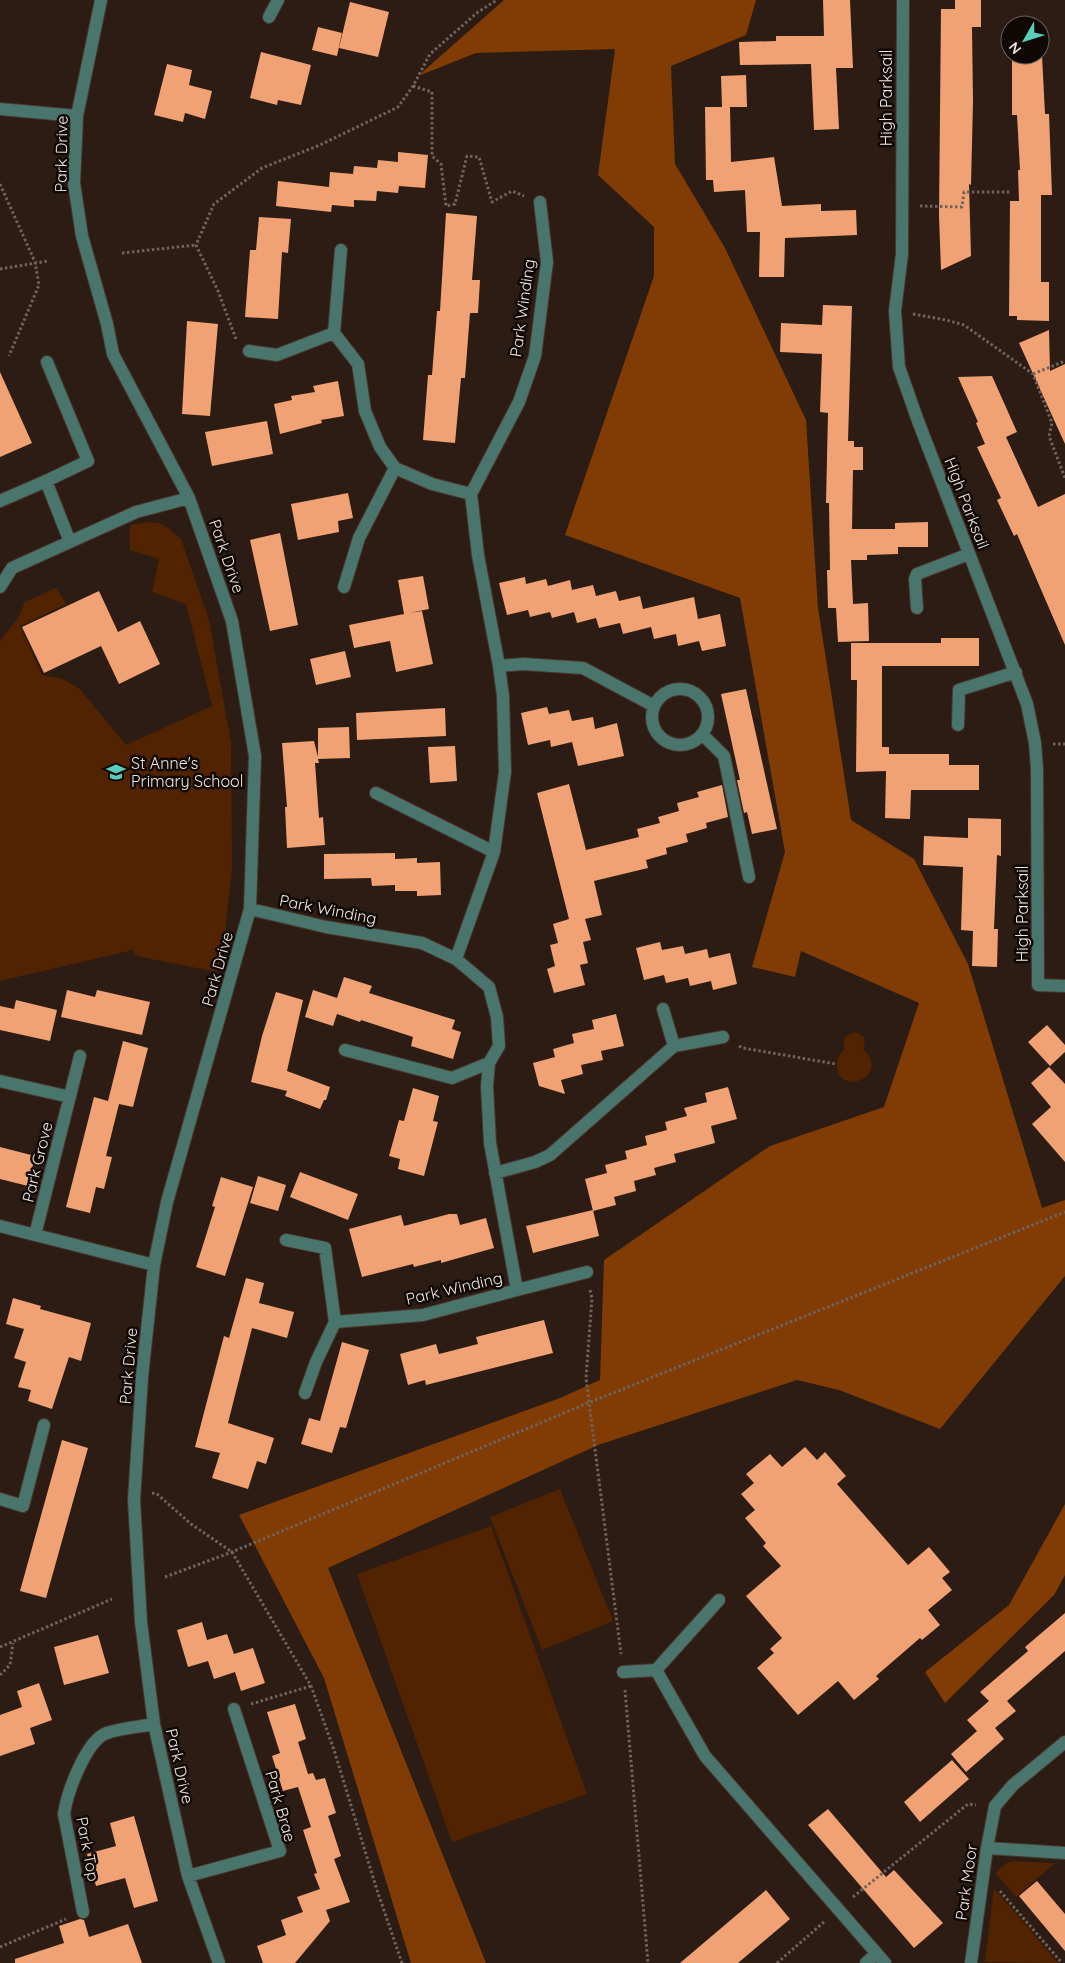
<svg xmlns="http://www.w3.org/2000/svg" width="1065" height="1963" viewBox="0 0 1065 1963" font-family="Quicksand,sans-serif">
  <style>
    .green { fill: #522301 }
    .forest { fill: #803c04 }
    .building { fill: #f0a274 }
    .lines { fill: none; stroke-linecap: round; stroke-linejoin: round }
    .minor-casing { stroke: #483830; stroke-width: 14 }
    .path { stroke: #71635b; stroke-width: 3; stroke-dasharray: 2.5 2.5; stroke-linecap: butt }
    .minor { stroke: #49756d; stroke-width: 12 }
    .minor-bridge-casing { stroke: #483830; stroke-width: 14; stroke-linecap: butt }
    .minor-bridge { stroke: #49756d; stroke-width: 12 }
    .labels { text-anchor: middle; dominant-baseline: central; stroke-width: 5; stroke-linejoin: round; paint-order: stroke }
    .street-label { font-size: 16px; fill: #f2e7e0; stroke: #0f0805 }
    .poi-label { font-size: 16px; fill: #f2e7e0; stroke: #0f0805; text-anchor: start }
  </style>
  <rect width="100%" height="100%" fill="#2c1c13"/>
  <!-- green -->
  <path class="green" d="M 149,522 L 159,523 L 167,527 L 181,539 L 209,620 L 231,743 L 232,867 L 224,943 L 217,972 L 136,956 L 133,950 L 0,981 L 0,641 L 18,618 L 25,602 L 56,588 L 66,604 L 20,626 L 42,675 L 63,679 L 80,689 L 126,745 L 212,706 L 186,604 L 152,592 L 159,559 L 130,550 L 130,525 Z
    M 854,1032 L 863,1036 L 865,1043 L 863,1049 C 892,1077 838,1097 837,1066 C 836,1058 840,1054 845,1049 L 843,1044 L 845,1037 Z
    M 560,1489 L 613,1621 L 542,1650 L 490,1517 Z
    M 491,1526 L 587,1794 L 452,1842 L 357,1574 Z
    M 1011,1861 L 1055,1863 L 1016,1897 L 996,1874 L 1001,1867 Z
    M 994,1888 L 1058,1963 L 985,1962 Z"/>
  <!-- forest -->
  <path class="forest" d="M 504,0 L 756,0 L 746,35 L 671,66 L 675,164 L 725,248 L 806,420 L 818,608 L 851,820 L 914,859 L 968,964 L 1042,1208 L 1065,1200 L 1065,1276 L 940,1429 L 839,1390 L 797,1380 L 598,1445 L 328,1568 L 486,1963 L 411,1963 L 324,1678 L 239,1515 L 560,1398 L 600,1380 L 604,1260 L 770,1146 L 884,1107 L 919,1003 L 801,951 L 795,977 L 752,967 L 785,852 L 740,598 L 565,535 L 654,276 L 654,227 L 598,175 L 615,49 L 476,53 L 418,76 Z
    M 1065,1504 L 1065,1575 L 1054,1595 L 945,1703 L 925,1672 L 1009,1605 Z"/>
  <!-- building -->
  <path class="building" d="M 823,0 L 850,0 L 853,68 L 836,68 L 839,129 L 814,130 L 811,64 L 740,65 L 739,42 L 776,41 L 776,36 L 824,36 Z
    M 955,0 L 981,0 L 981,27 L 972,27 L 973,102 L 971,185 L 969,184 L 971,256 L 941,270 L 939,216 L 941,9 L 955,9 Z
    M 350,2 L 389,12 L 378,57 L 339,48 Z
    M 318,27 L 342,33 L 337,56 L 312,50 Z
    M 261,52 L 311,65 L 301,105 L 278,100 L 277,105 L 250,98 Z
    M 1012,55 L 1042,55 L 1045,114 L 1049,114 L 1052,195 L 1041,195 L 1041,282 L 1049,282 L 1049,321 L 1017,320 L 1017,316 L 1009,316 L 1010,201 L 1019,201 L 1018,170 L 1020,170 L 1017,115 L 1012,115 Z
    M 167,64 L 192,70 L 189,85 L 212,91 L 205,119 L 185,113 L 183,122 L 154,115 Z
    M 746,75 L 747,107 L 730,107 L 731,162 L 774,157 L 782,206 L 821,204 L 821,211 L 856,210 L 857,235 L 785,238 L 784,277 L 759,277 L 760,232 L 747,232 L 745,190 L 714,192 L 713,180 L 706,180 L 705,107 L 722,107 L 721,76 Z
    M 398,152 L 428,155 L 425,188 L 399,186 L 398,193 L 377,191 L 376,201 L 354,200 L 354,207 L 332,205 L 331,212 L 276,206 L 278,181 L 329,187 L 330,172 L 353,174 L 354,166 L 377,168 L 378,160 L 398,162 Z
    M 446,213 L 477,216 L 472,280 L 480,280 L 478,313 L 470,313 L 465,378 L 461,378 L 455,443 L 423,440 L 428,375 L 432,375 L 437,311 L 440,311 Z
    M 259,217 L 291,219 L 288,253 L 282,252 L 278,319 L 245,317 L 250,250 L 256,250 Z
    M 823,305 L 852,306 L 848,441 L 854,441 L 854,447 L 863,447 L 863,470 L 853,470 L 852,529 L 895,529 L 895,523 L 928,522 L 928,547 L 898,547 L 898,554 L 867,555 L 867,560 L 851,560 L 853,604 L 868,603 L 869,641 L 838,642 L 836,608 L 828,608 L 827,570 L 830,570 L 829,503 L 826,503 L 828,413 L 820,412 L 822,354 L 780,352 L 781,323 L 822,325 Z
    M 187,321 L 218,324 L 210,416 L 182,414 Z
    M 1049,330 L 1050,371 L 1065,364 L 1065,444 L 1019,343 Z
    M 0,372 L 32,443 L 0,457 Z
    M 992,376 L 1017,432 L 1006,437 L 1038,507 L 1065,494 L 1065,645 L 1017,534 L 1014,536 L 997,500 L 1001,498 L 977,447 L 985,444 L 976,423 L 978,422 L 958,377 Z
    M 338,381 L 344,416 L 321,420 L 322,423 L 280,434 L 274,404 L 292,400 L 291,396 L 315,392 L 313,386 Z
    M 267,421 L 273,454 L 212,466 L 205,432 Z
    M 348,493 L 353,518 L 338,521 L 339,532 L 298,540 L 291,504 Z
    M 280,533 L 298,625 L 270,631 L 250,540 Z
    M 423,576 L 429,609 L 409,613 L 422,611 L 433,664 L 396,672 L 390,641 L 354,648 L 349,625 L 404,614 L 398,580 Z
    M 525,577 L 526,584 L 546,579 L 548,586 L 570,580 L 572,590 L 593,585 L 596,596 L 616,591 L 619,601 L 640,596 L 643,609 L 694,597 L 698,619 L 720,614 L 726,646 L 702,651 L 699,641 L 678,646 L 676,634 L 654,639 L 651,627 L 623,634 L 620,623 L 599,628 L 596,618 L 577,623 L 574,612 L 552,618 L 550,612 L 530,617 L 528,610 L 507,615 L 499,583 Z
    M 99,591 L 118,632 L 140,621 L 160,664 L 119,684 L 101,646 L 44,673 L 22,627 Z
    M 941,638 L 979,638 L 979,666 L 882,666 L 882,747 L 889,747 L 889,754 L 949,754 L 949,765 L 979,765 L 979,790 L 911,790 L 910,819 L 885,818 L 886,771 L 856,772 L 857,680 L 851,680 L 851,643 L 941,643 Z
    M 345,651 L 351,677 L 316,685 L 310,659 Z
    M 746,689 L 777,829 L 752,834 L 747,812 L 744,813 L 737,780 L 740,780 L 721,694 Z
    M 547,707 L 549,714 L 569,710 L 572,721 L 593,717 L 595,729 L 617,723 L 624,756 L 578,766 L 572,742 L 551,747 L 550,740 L 528,745 L 521,713 Z
    M 445,708 L 446,736 L 357,740 L 356,713 Z
    M 349,727 L 350,758 L 318,759 L 319,763 L 315,763 L 319,818 L 323,817 L 325,845 L 287,848 L 285,807 L 287,807 L 282,743 L 314,741 L 318,757 L 318,728 Z
    M 455,746 L 457,781 L 430,783 L 428,747 Z
    M 569,784 L 586,850 L 639,837 L 637,829 L 660,823 L 658,817 L 679,811 L 677,803 L 699,797 L 697,792 L 722,785 L 728,817 L 706,823 L 707,828 L 686,834 L 688,842 L 666,848 L 667,854 L 646,860 L 648,868 L 594,881 L 602,915 L 585,919 L 591,940 L 583,942 L 588,963 L 580,965 L 585,985 L 554,993 L 547,969 L 555,966 L 550,945 L 558,943 L 553,924 L 569,919 L 537,793 Z
    M 968,818 L 1001,819 L 1001,856 L 997,855 L 994,929 L 998,929 L 997,967 L 972,966 L 973,931 L 961,930 L 963,867 L 923,865 L 924,836 L 968,838 Z
    M 395,853 L 395,859 L 417,858 L 417,863 L 440,862 L 441,895 L 417,896 L 417,891 L 395,891 L 395,885 L 372,886 L 371,878 L 324,879 L 324,854 Z
    M 660,942 L 662,950 L 683,946 L 685,954 L 707,949 L 709,958 L 730,953 L 737,984 L 713,990 L 711,981 L 690,986 L 688,978 L 666,983 L 664,975 L 644,980 L 636,948 Z
    M 344,977 L 372,986 L 369,993 L 455,1020 L 452,1029 L 461,1032 L 453,1059 L 411,1046 L 413,1037 L 361,1020 L 360,1022 L 337,1014 L 333,1026 L 305,1017 L 313,990 L 337,998 Z
    M 67,990 L 95,997 L 97,990 L 150,1002 L 142,1035 L 61,1017 Z
    M 276,992 L 303,1000 L 287,1071 L 330,1087 L 326,1100 L 324,1100 L 320,1109 L 285,1096 L 287,1091 L 251,1082 L 262,1036 Z
    M 16,1000 L 57,1010 L 50,1041 L 0,1030 L 0,1006 L 14,1009 Z
    M 616,1014 L 624,1046 L 601,1051 L 603,1060 L 581,1065 L 583,1074 L 561,1080 L 565,1094 L 539,1086 L 533,1063 L 555,1057 L 553,1049 L 574,1043 L 572,1034 L 594,1029 L 592,1020 Z
    M 1047,1025 L 1065,1045 L 1065,1052 L 1050,1066 L 1028,1042 Z
    M 123,1041 L 148,1048 L 133,1107 L 119,1104 L 106,1156 L 112,1157 L 104,1189 L 96,1187 L 90,1213 L 66,1207 L 94,1097 L 108,1101 Z
    M 1049,1067 L 1065,1084 L 1065,1162 L 1032,1124 L 1051,1107 L 1031,1083 Z
    M 728,1087 L 737,1119 L 711,1126 L 715,1143 L 674,1154 L 676,1162 L 654,1168 L 656,1175 L 634,1181 L 636,1191 L 614,1197 L 616,1205 L 593,1211 L 585,1179 L 607,1173 L 605,1165 L 627,1159 L 625,1151 L 647,1145 L 645,1136 L 667,1130 L 665,1122 L 687,1116 L 684,1108 L 707,1102 L 705,1093 Z
    M 413,1088 L 439,1096 L 433,1121 L 438,1122 L 424,1176 L 398,1169 L 400,1159 L 389,1156 L 399,1120 L 404,1121 Z
    M 0,1147 L 35,1156 L 28,1186 L 0,1179 Z
    M 300,1172 L 358,1194 L 348,1220 L 290,1197 Z
    M 258,1176 L 286,1185 L 278,1211 L 250,1203 Z
    M 221,1177 L 253,1187 L 225,1276 L 196,1267 L 215,1207 L 212,1206 Z
    M 593,1210 L 599,1236 L 533,1253 L 526,1226 Z
    M 449,1214 L 457,1214 L 460,1225 L 486,1218 L 494,1248 L 441,1263 L 441,1260 L 414,1267 L 413,1264 L 362,1277 L 349,1229 L 401,1215 L 404,1226 Z
    M 246,1278 L 264,1283 L 259,1303 L 294,1312 L 287,1338 L 252,1328 L 228,1423 L 274,1438 L 266,1464 L 257,1461 L 248,1489 L 212,1478 L 220,1453 L 195,1447 L 224,1336 L 229,1338 Z
    M 13,1298 L 41,1306 L 40,1309 L 91,1323 L 81,1361 L 69,1357 L 52,1409 L 28,1401 L 31,1390 L 18,1387 L 26,1362 L 14,1358 L 24,1329 L 6,1324 Z
    M 544,1320 L 553,1353 L 426,1385 L 425,1380 L 408,1385 L 400,1354 L 436,1344 L 439,1354 L 478,1344 L 476,1337 Z
    M 342,1342 L 369,1350 L 346,1428 L 340,1427 L 332,1453 L 301,1444 L 309,1418 L 320,1421 Z
    M 62,1440 L 88,1448 L 46,1598 L 20,1591 Z
    M 805,1447 L 817,1460 L 825,1452 L 846,1476 L 837,1484 L 908,1565 L 929,1547 L 950,1572 L 942,1578 L 952,1590 L 928,1610 L 940,1625 L 922,1640 L 920,1638 L 876,1676 L 879,1679 L 854,1700 L 838,1681 L 798,1715 L 757,1668 L 774,1653 L 770,1649 L 782,1638 L 746,1596 L 781,1566 L 763,1546 L 766,1543 L 745,1518 L 755,1510 L 741,1494 L 754,1483 L 746,1474 L 770,1454 L 782,1467 Z
    M 1065,1613 L 1065,1651 L 1007,1701 L 1016,1711 L 995,1728 L 1004,1739 L 966,1772 L 951,1754 L 977,1731 L 967,1720 L 989,1701 L 980,1692 L 1028,1651 L 1025,1647 Z
    M 202,1622 L 207,1640 L 227,1634 L 234,1654 L 253,1648 L 265,1683 L 241,1691 L 235,1672 L 214,1679 L 208,1661 L 188,1667 L 177,1630 Z
    M 98,1635 L 109,1673 L 64,1685 L 54,1647 Z
    M 39,1683 L 52,1720 L 30,1728 L 35,1744 L 0,1756 L 0,1715 L 22,1707 L 17,1691 Z
    M 295,1704 L 306,1739 L 298,1742 L 308,1774 L 313,1773 L 316,1780 L 325,1778 L 336,1813 L 328,1816 L 341,1856 L 334,1859 L 350,1902 L 326,1910 L 330,1921 L 295,1963 L 263,1963 L 257,1946 L 286,1935 L 281,1920 L 303,1912 L 297,1897 L 320,1889 L 314,1874 L 317,1873 L 303,1830 L 311,1827 L 298,1787 L 283,1791 L 272,1756 L 280,1753 L 267,1712 Z
    M 952,1760 L 969,1779 L 920,1822 L 904,1802 Z
    M 828,1809 L 886,1877 L 894,1870 L 943,1923 L 914,1948 L 808,1825 Z
    M 134,1816 L 158,1901 L 134,1908 L 125,1878 L 96,1886 L 87,1854 L 116,1846 L 110,1823 Z
    M 1037,1881 L 1065,1914 L 1065,1951 L 1019,1896 Z
    M 766,1890 L 790,1919 L 738,1963 L 680,1963 Z
    M 80,1919 L 84,1920 L 89,1937 L 128,1924 L 142,1963 L 15,1963 L 15,1959 L 64,1943 L 59,1926 Z"/>
  <g class="lines">
    <!-- minor casing -->
    <g class="minor-casing">
      <path id="minor" d="M 903,0 L 902,254 L 895,311 L 899,367 L 918,421 L 1027,704 L 1035,743 L 1037,769 L 1038,985 L 1065,986
        M 269,17 L 278,0
        M 0,109 L 77,116
        M 74,183 L 77,116 L 101,0
        M 107,324 L 113,354 L 189,498 L 232,621 L 255,756 L 250,909 L 167,1202 L 154,1265 L 142,1377 L 134,1500 L 141,1622 L 154,1724 L 188,1876 L 219,1963
        M 334,333 L 341,250
        M 249,351 L 277,355 L 334,333 L 358,364 L 365,411 L 380,447 L 395,468 L 432,484 L 471,494 L 478,555 L 499,666 L 503,696 L 505,772 L 494,852 L 456,959
        M 46,481 L 88,461 L 47,362
        M 471,494 L 519,402 L 535,356 L 547,262 L 540,202
        M 0,501 L 46,481 L 70,542
        M 0,587 L 12,568 L 136,512 L 189,498
        M 344,587 L 359,538 L 395,468
        M 917,608 L 915,579 L 917,574 L 969,554
        M 499,666 L 523,664 L 583,668 L 654,706
        M652 717a28 28 0 1 1 56 0a28 28 0 1 1-56 0Z
        M 958,725 L 959,690 L 1016,672
        M 702,734 L 724,756 L 749,877
        M 376,793 L 494,852
        M 250,909 L 326,927 L 422,943 L 456,959 L 489,987 L 497,1017 L 499,1046 L 489,1063 L 487,1086 L 490,1143 L 517,1290 L 423,1315 L 335,1322 L 325,1248 L 286,1240
        M 663,1009 L 674,1046
        M 345,1050 L 452,1078 L 489,1063
        M 0,1081 L 70,1097
        M 495,1173 L 535,1162 L 550,1155 L 674,1046 L 723,1037
        M 0,1226 L 154,1265
        M 35,1235 L 80,1056
        M 517,1290 L 587,1272
        M 305,1393 L 316,1362 L 335,1322
        M 0,1499 L 23,1506 L 44,1425
        M 656,1670 L 719,1600
        M 623,1672 L 656,1670 L 705,1756 L 885,1963
        M 987,1848 L 1065,1853
        M 188,1876 L 280,1851 L 234,1709
        M 83,1912 L 64,1814 C 67,1793 86,1740 107,1733 C 122,1728 139,1727 154,1724
        M 866,1963 L 876,1954
        M 971,1963 L 987,1848 L 995,1806 L 1013,1785 L 1065,1742"/>
    </g>
    <!-- path -->
    <path class="path" d="M 413,86 L 432,92 L 432,156 L 441,164 L 446,206 L 455,204 L 467,156 L 479,157 L 492,202 L 512,191 L 524,196
      M 0,184 L 35,262 L 39,285 L 9,356
      M 920,206 L 962,207 L 964,192 L 1011,192
      M 122,253 L 196,245
      M 0,269 L 48,261
      M 913,314 L 946,320 L 964,325 L 1033,374 L 1052,423 L 1049,436 L 1065,478
      M 236,339 L 218,291 L 196,245 L 214,204 L 262,168 L 320,145 L 398,107 L 413,86 L 430,54 L 478,12 L 497,0
      M 1033,374 L 1065,361
      M 1053,744 L 1065,744
      M 739,1046 L 743,1048 L 836,1064
      M 590,1290 L 592,1298 L 586,1378 L 621,1654
      M 152,1493 L 157,1494 L 191,1524 L 232,1552 L 311,1686 L 334,1750 L 377,1890 L 402,1963
      M 165,1577 L 232,1552 L 588,1403 L 1065,1212
      M 0,1647 L 112,1599
      M 0,1675 L 10,1665 L 13,1643
      M 625,1690 L 648,1963
      M 251,1704 L 311,1686
      M 1000,1891 L 1062,1963
      M 853,1897 L 968,1804 L 976,1805
      M 0,1947 L 66,1919
      M 777,1963 L 824,1922"/>
    <!-- minor -->
    <use href="#minor" class="minor"/>
    <!-- minor-bridge casing -->
    <g class="minor-bridge-casing">
      <path id="minor-bridge" d="M 74,183 L 82,236 L 107,324"/>
    </g>
    <!-- minor-bridge -->
    <use href="#minor-bridge" class="minor-bridge"/>
  </g>
  <!-- icons -->
  <defs>
    <g id="school-bare" transform="scale(1.5)"><path d="M0-5L7-2L0 1L-7-2ZM-4 1L0 2.5L4 1V4Q0 6-4 4Z" fill="#5bcebb" stroke="#0f0805" stroke-width="2.5" paint-order="stroke"/></g>
  </defs>
  <g fill-rule="evenodd">
    <use href="#school-bare" x="116" y="772"/>
  </g>
  <g class="labels">
    <!-- street labels -->
    <g class="street-label">
      <text transform="translate(886 98) rotate(-90)">High Parksail</text>
      <text transform="translate(61 154) rotate(-89)">Park Drive</text>
      <text transform="translate(522 308) rotate(-82)">Park Winding</text>
      <text transform="translate(967 503) rotate(69)">High Parksail</text>
      <text transform="translate(227 556) rotate(71)">Park Drive</text>
      <text transform="translate(328 909) rotate(11)">Park Winding</text>
      <text transform="translate(1022 914) rotate(-90)">High Parksail</text>
      <text transform="translate(217 969) rotate(-74)">Park Drive</text>
      <text transform="translate(37 1162) rotate(-76)">Park Grove</text>
      <text transform="translate(454 1288) rotate(-13)">Park Winding</text>
      <text transform="translate(128 1366) rotate(-85)">Park Drive</text>
      <text transform="translate(180 1766) rotate(77)">Park Drive</text>
      <text transform="translate(281 1806) rotate(74)">Park Brae</text>
      <text transform="translate(88 1849) rotate(79)">Park Top</text>
      <text transform="translate(966 1882) rotate(-82)">Park Moor</text>
    </g>
    <!-- poi labels -->
    <g class="poi-label">
      <text x="131" y="763">St Anne's<tspan x="131" dy="18">Primary School</tspan></text>
    </g>
  </g>
  <!-- north arrow -->
  <g transform="translate(1025 40) rotate(231)"><circle r="24" fill="#0f0805" stroke="#6a615d"/>
  <path d="M0-4L9 19L0 12L-9 19Z" fill="#5bcebb"/>
  <text y="-8" font-size="14" font-weight="bold" text-anchor="middle" fill="#f2e7e0">N</text>
  </g>
</svg>
